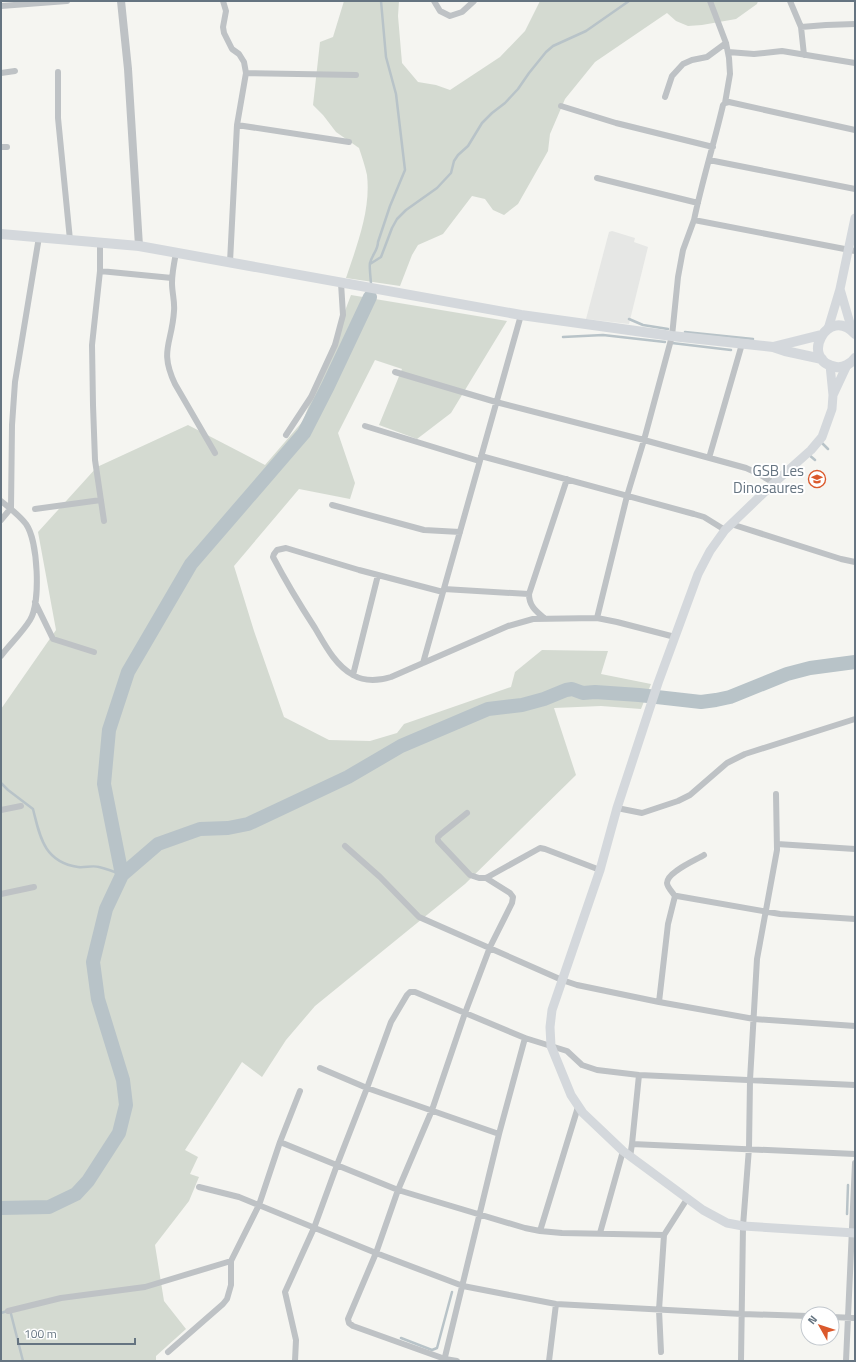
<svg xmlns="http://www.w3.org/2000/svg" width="856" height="1362" viewBox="0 0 856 1362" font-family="'Titillium Web',sans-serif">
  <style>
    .built { fill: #e6e7e5 }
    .green { fill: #d4dad1 }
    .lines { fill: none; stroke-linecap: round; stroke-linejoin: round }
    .stream { stroke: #b8c3c8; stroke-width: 2.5 }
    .river { stroke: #b8c3c8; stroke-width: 14 }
    .minor { stroke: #bec2c5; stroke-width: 6 }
    .tertiary { stroke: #bec2c5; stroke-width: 8 }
    .secondary { stroke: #d4d8dc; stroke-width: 9 }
    .primary { stroke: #d4d8dc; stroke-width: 10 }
    .labels { text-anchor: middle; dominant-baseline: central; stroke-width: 4; stroke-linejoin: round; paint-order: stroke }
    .poi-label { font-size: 15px; fill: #657481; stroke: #fff; text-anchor: end }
  </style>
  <rect width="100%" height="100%" fill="#f5f5f1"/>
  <!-- built -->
  <path class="built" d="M 612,231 L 635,238 L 634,242 L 648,247 L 629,324 L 586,319 L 609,232 Z"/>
  <!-- green -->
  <path class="green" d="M 344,1 L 399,1 L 398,16 L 402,63 L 418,82 L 436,85 L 450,90 L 500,57 L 525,31 L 540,1 L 758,1 L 757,4 L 736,19 L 702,25 L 688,26 L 676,21 L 667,13 L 595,62 L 565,99 L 550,134 L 548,151 L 518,204 L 504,215 L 493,210 L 485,199 L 472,196 L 443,234 L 418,245 L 412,255 L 400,286 L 346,278 C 357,245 371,210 367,175 C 365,166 362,157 359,148 L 336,132 L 323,115 L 313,105 L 320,42 L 333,37 Z
    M 351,295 L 507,321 L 451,413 L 417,439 L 379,425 L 402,369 L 375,360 L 338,433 L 355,483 L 350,499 L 299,489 L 234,566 L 254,631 L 284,717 L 329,740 L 370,741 L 397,733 L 404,724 L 511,687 L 515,672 L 542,650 L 608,651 L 601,674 L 651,684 L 641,709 L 601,706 L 554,708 L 576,775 L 465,884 L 315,1006 L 286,1040 L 262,1077 L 242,1062 L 185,1150 L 198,1157 L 190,1174 L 199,1177 L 189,1201 L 155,1245 L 164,1301 L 186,1329 L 156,1356 L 156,1361 L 1,1361 L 1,709 L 56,630 L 38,532 L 97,467 L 188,425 L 265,465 L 303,421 Z"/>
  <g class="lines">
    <!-- stream -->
    <path class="stream" d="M 370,264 L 381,257 L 392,228 L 397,219 L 406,210 L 437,188 L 451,173 L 454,161 L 458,155 L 468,146 L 482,123 L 492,113 L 505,103 L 518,89 L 529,73 L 546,52 L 553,46 L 586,31 L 629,1
      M 371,285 C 371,280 369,266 370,263 C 372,255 378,250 378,242 L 390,206 L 405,170 L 396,94 L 386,57 L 381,1
      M 370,297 L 370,290
      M 629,319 L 643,325 L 668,329
      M 685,332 L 753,339
      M 563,337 L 603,335 L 665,342
      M 672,343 L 731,350
      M 820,441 L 828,449
      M 808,454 L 815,460
      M 1,783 L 8,790 L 33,809 C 40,837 44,862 78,867 C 85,868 92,865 99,867 C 107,869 115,872 122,875
      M 847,1214 L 848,1185
      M 1,1313 L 10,1310 L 23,1361
      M 401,1338 L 432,1350 L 437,1348 L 452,1292"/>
    <!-- river -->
    <path class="river" d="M 122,875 L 104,784 L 109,730 L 128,672 L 191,564 L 304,433 L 328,386 L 370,297
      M 1,1208 L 49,1207 L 76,1194 L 88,1181 L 119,1133 L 126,1105 L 123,1080 L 98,999 L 93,962 L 106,909 L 122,875 L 158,844 L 200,829 L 228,828 L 248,824 L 348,777 L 401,746 L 488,709 L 522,705 L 544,699 L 566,690 L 572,689 L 583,693 L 595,692 L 639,695 L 701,702 L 716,700 L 730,697 L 787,674 L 810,668 L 855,662"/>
    <!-- minor -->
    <path class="minor" d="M 223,1 L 226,11 L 223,27 L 224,33 L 232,49 L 239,54 L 244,62 L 246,73 L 237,125 L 230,262
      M 434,1 L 440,11 L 450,16 L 462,12 L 474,1
      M 710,1 L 726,43 L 729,58 L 730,74 L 725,103 L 723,105 C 714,144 702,181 694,220 L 855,251
      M 790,1 L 801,27 L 804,55
      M 1,6 L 67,1
      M 801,27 L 826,25 L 855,24
      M 728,52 L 754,54 L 782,51 L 855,63
      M 58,72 L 58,118 L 70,240
      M 1,73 L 15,71
      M 246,73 L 356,75
      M 665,97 L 672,76 L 683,64 L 692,60 L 707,57 L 726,43
      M 725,103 L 729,102 L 855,130
      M 561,106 L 616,123 L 713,147
      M 237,125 L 349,142
      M 1,147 L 7,147
      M 709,160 L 855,189
      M 597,178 L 698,203
      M 100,243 L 100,271 L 92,345 L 93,405 L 95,460 L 104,521
      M 176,253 C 174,263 172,273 172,283 C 172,293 175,302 174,311 C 172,344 159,350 175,384 L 215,453
      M 100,271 L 172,278
      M 395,372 L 496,402 L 644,440 L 746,468 L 757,473 L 774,483
      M 365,426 L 479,461
      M 286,435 L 311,397 L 335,345 L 343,315 L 341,283
      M 481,456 L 694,514 L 704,517 L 725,530
      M 709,458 L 742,344
      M 1,501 C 10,508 19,515 26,524 C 38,541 41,602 30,620 C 22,633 10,644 1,656
      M 332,505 L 424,530 L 460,532
      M 35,509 L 101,500
      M 1,520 L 11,508 L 12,425 L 15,382 L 39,237
      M 731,524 L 841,559 L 855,562
      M 444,589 L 529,594
      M 443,592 L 359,570 L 286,548 L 277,550 L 274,554 L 273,557 C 286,582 300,605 315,628 C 325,645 335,665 353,675 C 365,682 378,681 391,677 L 508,626 L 533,619 L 597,618 L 627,496 L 644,440 L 672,336 L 678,277 L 683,250 L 694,220
      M 35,602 L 53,639 L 94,652
      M 544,618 C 536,611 529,606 529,594 L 567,479
      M 597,618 L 617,622 L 675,637
      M 423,663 L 521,315
      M 353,675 L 378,575
      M 617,808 L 642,813 L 678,801 L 690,795 L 727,763 L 745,754 L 855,719
      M 1,810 L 21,806
      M 467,813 L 441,834 L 438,837 L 438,841 L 470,875 L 479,878 L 486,878 L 540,848 L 545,849 L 600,870
      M 777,844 L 855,849
      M 345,846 L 380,877 L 419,917 L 562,980 L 577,985 L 659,1002 L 754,1019 L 855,1026
      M 486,878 L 510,893 L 513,897 L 512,903 L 490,947 L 465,1013 L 432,1110 L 398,1190 L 376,1253 L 463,1286 L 556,1304 L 742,1314 L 808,1316
      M 1,894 L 34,887
      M 675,896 L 677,896 L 780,914 L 855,919
      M 675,896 C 673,893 667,887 667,883 C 667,872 696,860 704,855
      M 659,1002 L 668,924 L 675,896
      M 320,1068 L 367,1088 L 499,1134
      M 280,1142 L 398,1190 L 525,1228 L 540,1231 L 562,1233 L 664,1235
      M 632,1144 L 639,1075
      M 630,1157 L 632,1144 L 855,1154
      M 199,1187 L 239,1197 L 376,1253 L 348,1319 L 349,1323 L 353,1326 L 445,1359 L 457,1361
      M 540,1231 L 578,1107
      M 600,1233 L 623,1151
      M 8,1311 L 61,1298 L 145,1287 L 231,1261
      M 832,1317 L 855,1318
      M 168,1352 L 223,1304 L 227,1299 L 231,1285 L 231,1261 L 259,1205 L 280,1142 L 300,1091
      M 661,1352 L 659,1310 L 664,1235 L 687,1199
      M 295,1361 L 296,1340 L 285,1292 L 314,1228 L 337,1165 L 367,1088 L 391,1022 L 407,995 L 410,992 L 415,992 L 525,1038 L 567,1051 L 582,1065 L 597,1070 L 639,1075 L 855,1085
      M 444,1361 L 499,1134 L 525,1038
      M 549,1361 L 556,1304
      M 741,1361 L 743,1226 L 749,1148 L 750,1080 L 757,959 L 777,850 L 776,794
      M 846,1361 L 855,1163"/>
    <!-- tertiary -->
    <path class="tertiary" d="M 121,1 L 128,69 L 139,246"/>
    <!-- secondary -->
    <path class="secondary" d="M 840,289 L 852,330
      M 828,329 L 840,289 L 855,218
      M 830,365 L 833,395 L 832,409 L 822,437 L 811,450 L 774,483 L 725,530 L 710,551 L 698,574 L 658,683 L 617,808 L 600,870 L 552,1010 L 550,1027 L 551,1046 L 571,1095 L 583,1113 L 623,1151 L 703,1210 L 727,1223 L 743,1226 L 855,1233
      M 833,395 L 847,365"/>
    <!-- primary -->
    <path class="primary" d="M 1,234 L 139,246 L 521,315 L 672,336 L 773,347 L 785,351 L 822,359
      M 855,334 C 828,304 798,361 836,367 C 843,368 851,364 855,358
      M 773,347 L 821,335"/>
  </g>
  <!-- icons -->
  <defs>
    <g id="school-ring" transform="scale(0.9)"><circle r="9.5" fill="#fff" stroke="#db592c" stroke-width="1.5"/><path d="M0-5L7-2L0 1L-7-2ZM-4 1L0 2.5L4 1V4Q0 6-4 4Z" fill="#db592c"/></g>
  </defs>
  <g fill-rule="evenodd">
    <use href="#school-ring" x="817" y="479"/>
  </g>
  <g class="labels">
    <!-- poi labels -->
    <g class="poi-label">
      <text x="804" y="470">GSB Les<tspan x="804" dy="17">Dinosaures</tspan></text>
    </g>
  </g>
  <!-- border -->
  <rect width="856" height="1362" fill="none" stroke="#657481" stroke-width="4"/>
  <!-- north arrow -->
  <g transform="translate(820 1326) rotate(309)"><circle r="19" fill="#ffffff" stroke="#c1c7cd"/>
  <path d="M0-3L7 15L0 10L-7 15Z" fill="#db592c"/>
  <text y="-6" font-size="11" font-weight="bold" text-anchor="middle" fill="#657481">N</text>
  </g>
  <!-- scale -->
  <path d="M18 1338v6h117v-6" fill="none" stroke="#657481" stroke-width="2"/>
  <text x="24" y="1338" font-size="12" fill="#657481" stroke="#ffffff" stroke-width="3" paint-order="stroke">100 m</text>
</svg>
